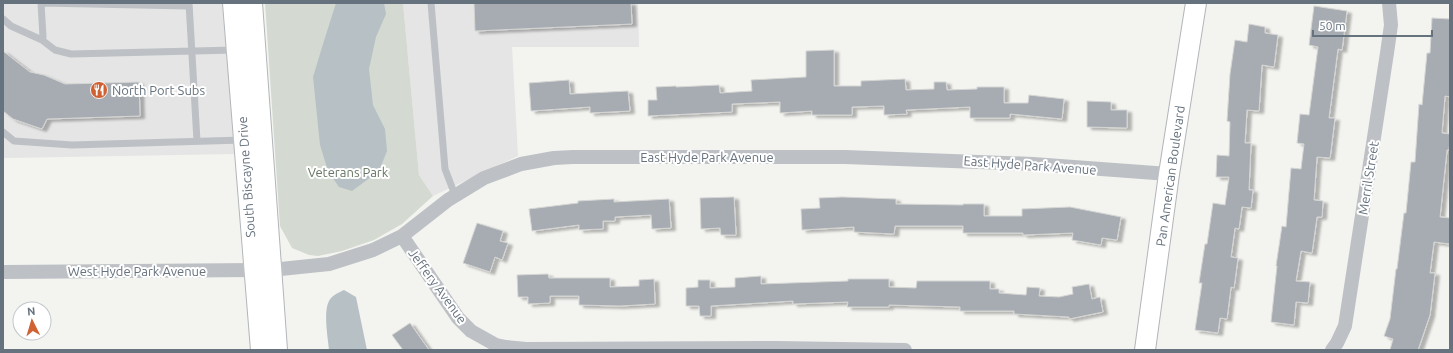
<svg xmlns="http://www.w3.org/2000/svg" width="1453" height="353" viewBox="0 0 1453 353" font-family="Ubuntu,sans-serif">
  <style>
    .built { fill: #e4e5e4 }
    .green { fill: #d4dad2 }
    .water { fill: #b7c1c5 }
    .building { fill: #a6acb2; stroke: #d5d5d3; filter: url(#shadow) }
    .lines { fill: none; stroke-linecap: round; stroke-linejoin: round }
    .secondary-casing { stroke: #b2b6ba; stroke-width: 22 }
    .lane { stroke: #bdc0c4; stroke-width: 7 }
    .street { stroke: #bdc0c4; stroke-width: 14 }
    .secondary { stroke: #fff; stroke-width: 20 }
    .labels { text-anchor: middle; dominant-baseline: central; stroke-width: 4; stroke-linejoin: round; paint-order: stroke }
    .poi-label { font-size: 13px; fill: #66727e; stroke: #fff; text-anchor: start }
    .street-label { font-size: 13px; fill: #66727e; stroke: #fff }
    .park-label { font-size: 13px; fill: #667664; stroke: #fff }
  </style>
  <defs>
    <filter id="shadow"><feDropShadow dx="4.5" dy="2.5" stdDeviation="1" flood-color="#0004"/></filter>
  </defs>
  <rect width="100%" height="100%" fill="#f3f4f0"/>
  <!-- built -->
  <path class="built" d="M 3,3 L 222,3 L 235,154 L 3,158 Z
    M 403,3 L 638,3 L 639,47 L 512,47 L 518,156 L 433,196 L 419,175 Z"/>
  <!-- green -->
  <path class="green" d="M 265,3 L 403,3 L 419,175 L 433,196 L 402,224 L 374,240 L 342,251 L 318,256 L 309,255 L 292,248 L 280,226 Z"/>
  <!-- water -->
  <path class="water" d="M 336,3 L 384,3 L 386,14 L 376,37 L 369,69 L 373,105 L 385,129 L 387,151 L 379,171 L 352,191 L 339,187 L 328,171 L 320,145 L 313,77 L 323,44 Z
    M 344,290 L 356,297 L 367,350 L 329,350 C 328,338 323,312 329,301 C 332,295 338,293 344,290 Z"/>
  <!-- building -->
  <path class="building" d="M 474,3 L 631,3 L 632,24 L 475,31 Z
    M 1314,6 L 1347,11 L 1342,50 L 1338,49 L 1329,118 L 1335,118 L 1330,158 L 1317,157 L 1314,200 L 1323,201 L 1322,217 L 1317,217 L 1312,253 L 1301,251 L 1296,281 L 1310,282 L 1308,303 L 1296,302 L 1294,325 L 1271,322 L 1277,266 L 1276,266 L 1282,226 L 1286,227 L 1291,168 L 1301,169 L 1304,144 L 1297,143 L 1300,114 L 1309,115 L 1318,47 L 1309,45 Z
    M 1432,18 L 1450,19 L 1450,97 L 1445,96 L 1442,133 L 1450,134 L 1450,140 L 1449,150 L 1447,150 L 1440,217 L 1450,218 L 1450,244 L 1434,242 L 1430,273 L 1435,273 L 1430,315 L 1418,350 L 1390,350 L 1393,339 L 1384,336 L 1390,319 L 1396,269 L 1397,269 L 1404,213 L 1406,213 L 1411,162 L 1415,162 L 1419,104 L 1422,105 L 1427,53 L 1430,53 Z
    M 1249,24 L 1265,27 L 1265,33 L 1278,35 L 1274,67 L 1262,65 L 1259,111 L 1247,110 L 1245,143 L 1251,143 L 1249,190 L 1253,190 L 1251,208 L 1242,207 L 1239,229 L 1235,228 L 1231,257 L 1238,258 L 1234,288 L 1231,287 L 1227,319 L 1220,318 L 1218,333 L 1195,330 L 1202,283 L 1199,283 L 1205,244 L 1207,244 L 1213,203 L 1225,205 L 1229,177 L 1216,177 L 1217,155 L 1229,156 L 1230,122 L 1227,121 L 1230,74 L 1235,40 L 1247,42 Z
    M 834,50 L 834,86 L 861,86 L 861,81 L 905,79 L 906,90 L 934,89 L 934,82 L 946,82 L 947,90 L 977,89 L 977,87 L 1004,87 L 1004,103 L 1028,103 L 1029,95 L 1064,99 L 1062,119 L 1010,114 L 1010,118 L 970,118 L 970,107 L 906,110 L 907,114 L 884,115 L 884,106 L 852,107 L 852,115 L 812,115 L 812,111 L 780,113 L 780,102 L 732,104 L 732,112 L 648,116 L 648,100 L 657,100 L 656,87 L 676,86 L 676,87 L 719,85 L 720,93 L 752,91 L 751,80 L 806,77 L 806,51 Z
    M 3,51 L 30,72 L 44,75 L 65,84 L 139,82 L 140,116 L 47,119 L 42,129 L 13,119 L 3,111 Z
    M 569,80 L 570,94 L 628,91 L 630,111 L 590,113 L 590,107 L 531,111 L 529,83 Z
    M 1087,101 L 1111,102 L 1111,110 L 1127,110 L 1127,128 L 1087,127 Z
    M 734,197 L 736,235 L 721,235 L 720,228 L 701,229 L 700,198 Z
    M 842,197 L 896,199 L 896,204 L 963,205 L 963,204 L 984,204 L 984,216 L 1022,216 L 1022,209 L 1070,207 L 1121,217 L 1117,240 L 1102,238 L 1101,245 L 1072,240 L 1073,233 L 1023,235 L 1023,233 L 963,233 L 963,226 L 895,226 L 894,234 L 854,232 L 854,227 L 802,230 L 801,209 L 820,208 L 819,198 Z
    M 614,199 L 614,202 L 669,199 L 671,228 L 652,229 L 651,215 L 615,217 L 615,221 L 603,221 L 603,229 L 579,230 L 579,225 L 532,231 L 529,209 L 578,203 L 578,201 Z
    M 477,223 L 503,231 L 500,241 L 508,243 L 502,260 L 495,257 L 490,272 L 463,263 Z
    M 548,274 L 549,278 L 610,278 L 610,287 L 639,286 L 639,280 L 654,279 L 655,304 L 620,306 L 579,305 L 579,296 L 550,296 L 550,303 L 528,304 L 528,297 L 518,297 L 517,275 Z
    M 761,276 L 761,284 L 848,281 L 848,279 L 889,279 L 889,287 L 916,288 L 917,281 L 990,281 L 990,289 L 999,289 L 999,293 L 1026,295 L 1027,287 L 1040,288 L 1039,296 L 1059,297 L 1073,294 L 1072,287 L 1089,284 L 1092,299 L 1100,297 L 1103,312 L 1069,319 L 1069,317 L 1014,314 L 1014,311 L 960,311 L 960,307 L 889,305 L 889,307 L 847,307 L 848,302 L 793,304 L 793,301 L 711,306 L 711,316 L 700,316 L 699,306 L 686,306 L 686,288 L 698,287 L 698,280 L 710,280 L 710,288 L 735,287 L 735,278 Z
    M 410,323 L 429,350 L 403,350 L 392,335 Z"/>
  <g class="lines">
    <!-- secondary casing -->
    <g class="secondary-casing">
      <path id="secondary" d="M 233,3 L 261,350
        M 252,3 L 277,350
        M 1145,350 L 1169,174 L 1196,3"/>
    </g>
    <!-- lane -->
    <path class="lane" d="M 41,3 L 43,37 L 42,40 L 55,50 L 71,54 L 235,50
      M 41,3 L 189,6
      M 189,3 L 197,141
      M 431,3 L 445,169 L 455,195
      M 3,19 L 11,26 L 42,40
      M 3,132 L 14,141 L 72,145 L 243,140"/>
    <!-- street -->
    <path class="street" d="M 402,236 L 458,318 L 471,331 L 496,345 L 506,347 L 526,349 L 776,348 L 905,350
      M 3,272 L 271,270 L 329,264 L 373,250 L 402,236 L 448,200 L 484,178 L 521,164 L 554,158 L 573,157 L 845,157 L 1033,164 L 1169,174
      M 1332,350 L 1337,343 L 1345,326 L 1387,53 L 1391,25 L 1389,3"/>
    <!-- secondary -->
    <use href="#secondary" class="secondary"/>
  </g>
  <!-- icons -->
  <defs>
    <g id="restaurant-disc" transform="scale(0.9)"><circle r="9.5" fill="#d06133" stroke="#fff"/><path d="M-5-6h1v4h1v-4h1v4h1v-4h1v5L-1.5 .5V6h-2V.5L-5-1ZM5-6V6H3V1.5H1.5Q1.5-4 5-6Z" fill="#fff"/></g>
  </defs>
  <g fill-rule="evenodd">
    <use href="#restaurant-disc" x="99" y="90"/>
  </g>
  <g class="labels">
    <!-- poi labels -->
    <g class="poi-label">
      <text x="112" y="90">North Port Subs</text>
    </g>
    <!-- street labels -->
    <g class="street-label">
      <text x="707" y="157">East Hyde Park Avenue</text>
      <text transform="translate(1030 165) rotate(4)">East Hyde Park Avenue</text>
      <text transform="translate(1170 176) rotate(-82)">Pan American Boulevard</text>
      <text transform="translate(246 177) rotate(-94)">South Biscayne Drive</text>
      <text transform="translate(1368 178) rotate(-81)">Merril Street</text>
      <text x="137" y="271">West Hyde Park Avenue</text>
      <text transform="translate(438 286) rotate(54)">Jeffery Avenue</text>
    </g>
    <!-- park labels -->
    <g class="park-label">
      <text x="348" y="172">Veterans Park</text>
    </g>
  </g>
  <!-- border -->
  <rect width="1453" height="353" fill="none" stroke="#66727e" stroke-width="8"/>
  <!-- north arrow -->
  <g transform="translate(32 321) rotate(355)"><circle r="19" fill="#ffffff" stroke="#c2c7cb"/>
  <path d="M0-3L7 15L0 10L-7 15Z" fill="#d06133"/>
  <text y="-6" font-size="11" font-weight="bold" text-anchor="middle" fill="#66727e">N</text>
  </g>
  <!-- scale -->
  <path d="M1313 30v6h119v-6" fill="none" stroke="#66727e" stroke-width="2"/>
  <text x="1319" y="30" font-size="12" fill="#66727e" stroke="#ffffff" stroke-width="3" paint-order="stroke">50 m</text>
</svg>
